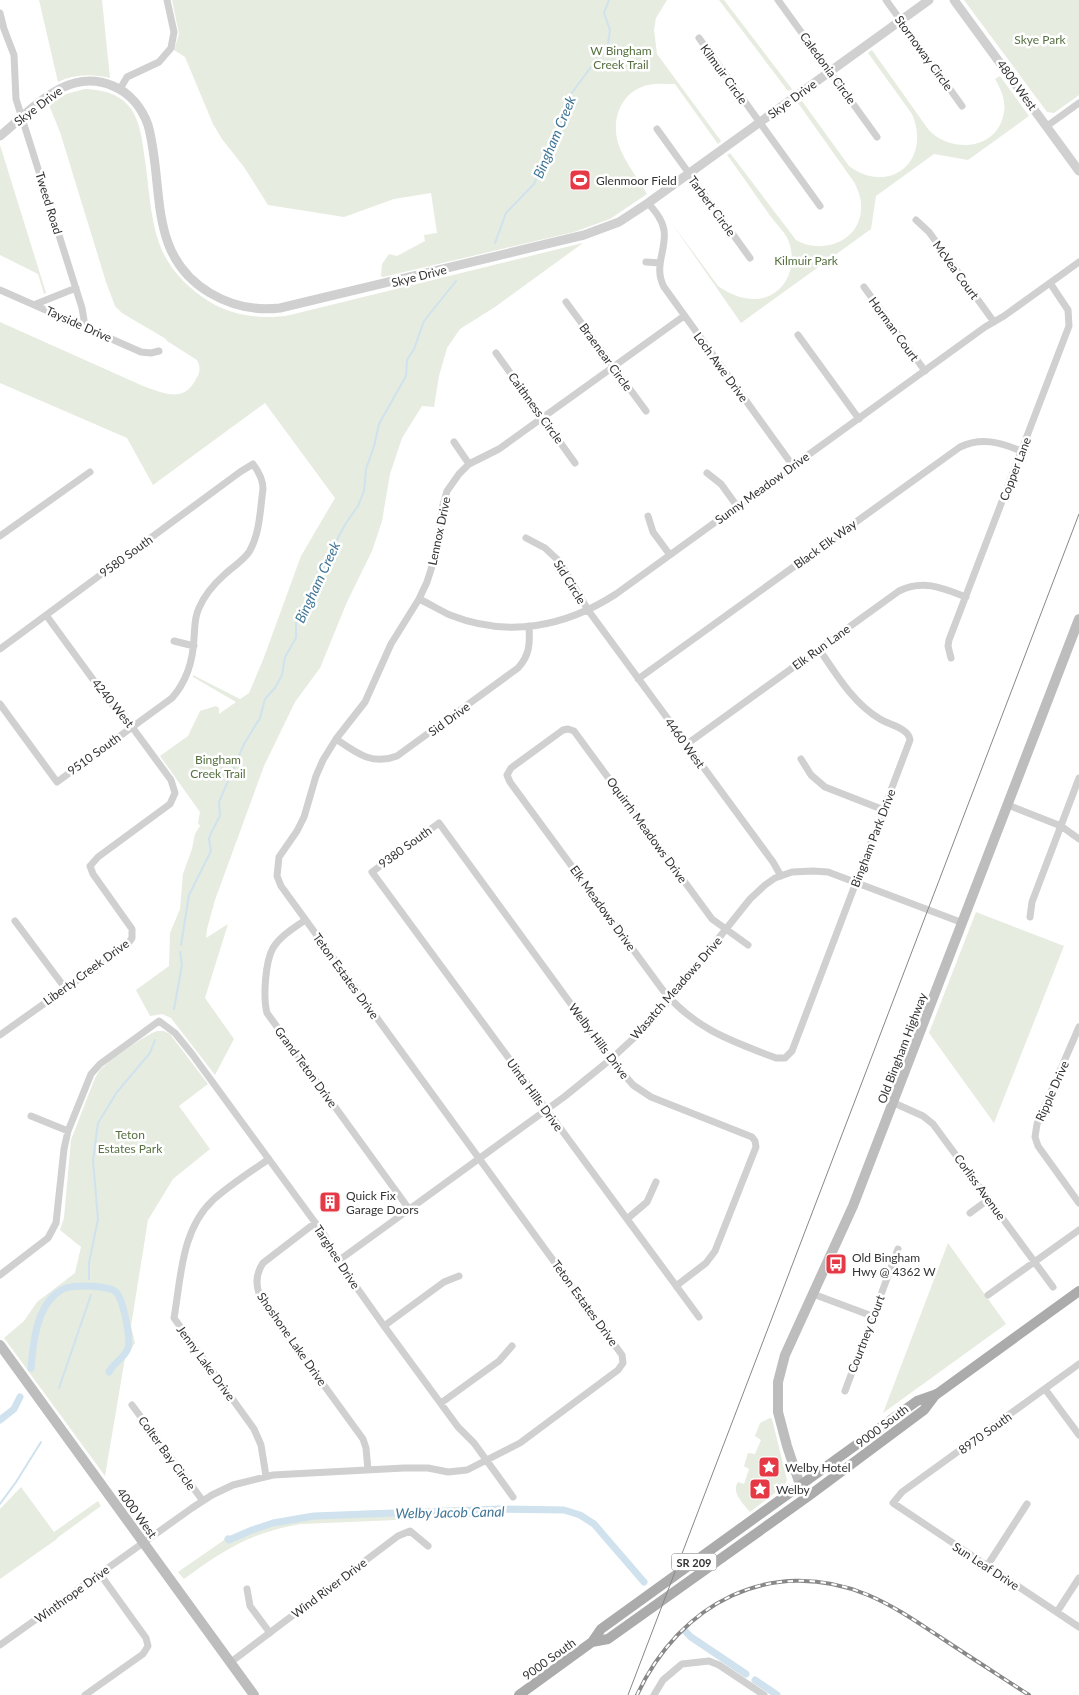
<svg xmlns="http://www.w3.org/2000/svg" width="1079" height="1695" viewBox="0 0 1079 1695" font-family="Lato,sans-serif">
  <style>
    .green { fill: #e6ecdf }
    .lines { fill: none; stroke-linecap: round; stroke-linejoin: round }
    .stream { stroke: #cfe2ee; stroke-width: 2 }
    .canal { stroke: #cfe2ee; stroke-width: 7 }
    .minor { stroke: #d0d0d0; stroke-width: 7 }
    .tertiary { stroke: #d0d0d0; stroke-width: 9 }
    .secondary { stroke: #bdbdbd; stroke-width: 10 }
    .primary { stroke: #ababab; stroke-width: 10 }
    .tram { stroke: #888; stroke-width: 1 }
    .rail-casing { stroke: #888; stroke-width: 4 }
    .rail { stroke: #fff; stroke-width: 2; stroke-dasharray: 5.5; stroke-linecap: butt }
    .labels { text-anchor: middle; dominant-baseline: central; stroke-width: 5; stroke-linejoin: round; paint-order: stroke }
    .shield { fill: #fff; stroke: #707070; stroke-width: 1 }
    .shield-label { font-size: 11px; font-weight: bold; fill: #333 }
    .park-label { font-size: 12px; fill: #56703f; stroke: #fff }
    .street-label { font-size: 12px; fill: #333; stroke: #fff }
    .poi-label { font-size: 12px; fill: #333; stroke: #fff; text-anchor: start }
    .water-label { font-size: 14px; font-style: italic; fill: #3f7597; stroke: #fff }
  </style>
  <rect width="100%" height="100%" fill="#fff"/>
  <!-- green -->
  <path class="green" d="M 39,0 L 102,0 L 110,78 C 92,74 75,74 58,82 Z
    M 172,0 L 667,0 L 656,18 L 654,30 L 657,54 L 721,141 L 718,144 L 675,84 C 666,84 657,83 648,85 C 618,92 609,125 621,151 C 628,166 639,180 647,194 L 610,219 L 574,232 L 383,277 L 381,276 L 382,264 L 389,254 L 397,256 L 425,241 L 424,235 L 437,233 L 431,193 L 394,199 L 344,217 L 268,205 L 244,167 L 222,139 L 213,124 L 185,57 L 174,50 L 179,34 Z
    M 719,0 L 724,0 L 792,89 L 788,91 Z
    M 964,0 L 1079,0 L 1079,95 L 1054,113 L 1047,112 Z
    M 872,50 L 928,129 C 950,154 998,151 1004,112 C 1006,101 1001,89 995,79 L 1000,76 L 1029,116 L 968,160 L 934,154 L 876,196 L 871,229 L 741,323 L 671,222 L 718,286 C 734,297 753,304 771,295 C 790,285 796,262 789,242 C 786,233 777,225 771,217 C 756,196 742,175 727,155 L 730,153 L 796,240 C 821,255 860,242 861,209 C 862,199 858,190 854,182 L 798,103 L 802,101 L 849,166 C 890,196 932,161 912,114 L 868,53 Z
    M 85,89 C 134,91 140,118 145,160 C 149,187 150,217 159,243 C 168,268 187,288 210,302 C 233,316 263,320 290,315 L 583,243 L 495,307 L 460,329 L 447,348 L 439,376 L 434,407 L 422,406 L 402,438 L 390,474 L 382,521 L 372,551 L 347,602 L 320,668 L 295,702 L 264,766 L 215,900 L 207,929 L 206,938 L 228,924 L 205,998 L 234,1039 L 215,1075 L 171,1018 L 162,1014 L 150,1016 L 136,990 L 169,966 L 170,933 L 180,909 L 183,874 L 192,849 L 195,834 L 200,826 L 198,823 L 200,812 L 160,756 L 188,736 L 200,711 L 216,706 L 219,708 L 219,714 L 236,702 L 193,677 L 193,675 L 240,699 L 249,693 L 263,660 L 301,556 L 335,498 L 265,403 L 153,485 L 127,438 L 0,383 L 0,322 L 143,386 C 164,393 183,404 196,379 C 200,373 201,367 197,360 L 167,341 L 166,339 L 122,313 L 115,306 L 106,282 L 60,132 L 49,105 L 66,94 Z
    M 0,145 L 46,293 L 44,294 L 38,274 L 0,255 Z
    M 976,912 L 1064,946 L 994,1123 L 929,1033 Z
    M 157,1031 L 164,1031 L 170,1034 L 208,1084 L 179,1106 L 210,1149 L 173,1179 L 148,1220 L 131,1326 L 135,1343 L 125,1358 L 105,1476 L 4,1338 L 24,1321 L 37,1302 L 75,1273 L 81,1247 L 60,1230 L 64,1218 L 71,1140 L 93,1083 C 95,1078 97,1073 101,1069 C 111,1059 145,1035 157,1031 Z
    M 948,1243 L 1006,1324 L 883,1413 Z
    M 770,1418 L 772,1419 L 787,1480 L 784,1486 L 750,1512 C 743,1503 731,1493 738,1482 L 744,1484 L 749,1469 L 744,1466 L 748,1453 L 755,1454 L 761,1440 L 755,1436 L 760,1423 Z
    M 21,1487 L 54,1532 L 98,1501 L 101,1506 L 57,1538 L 57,1539 L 0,1579 L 0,1509 Z
    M 504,1507 L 492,1516 L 301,1524 C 250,1533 225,1549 184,1579 L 178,1572 L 230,1536 L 273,1520 L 300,1515 L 356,1511 Z"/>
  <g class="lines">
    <!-- stream -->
    <path class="stream" d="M 495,243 L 506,213 L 534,184 L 561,123 L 571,94 L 608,44 L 610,30 L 604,13 L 609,0
      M 181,945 L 189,895 L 211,851 L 209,839 L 211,833 L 220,816 L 219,802 L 244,744 L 260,718 L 265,699 L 275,688 L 282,675 L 285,657 L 296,638 L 296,623 L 300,619 L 333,547 L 346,523 L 358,506 L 364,491 L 366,469 L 374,446 L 379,424 L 406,376 L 407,360 L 414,349 L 424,321 L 456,281
      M 174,1009 L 182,965 L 180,952
      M 89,1279 L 89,1263 L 98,1219 L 93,1160 L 98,1123 L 117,1092 L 150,1053 L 155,1040
      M 59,1388 L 91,1295
      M 0,1504 L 16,1482 L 41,1442"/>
    <!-- canal -->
    <path class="canal" d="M 31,1368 C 33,1346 35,1321 48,1302 C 53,1296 59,1290 66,1288 C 76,1285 108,1285 116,1292 C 123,1299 131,1338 128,1348 C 125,1358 113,1363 109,1372
      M 0,1420 L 14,1409 L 20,1397
      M 228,1539 L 229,1540 L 252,1530 L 273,1523 L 314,1516 L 500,1509 L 564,1510 L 580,1515 L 594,1524 L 644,1582
      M 685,1631 L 691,1637 L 746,1674
      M 755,1680 L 777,1695"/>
    <!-- minor -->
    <path class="minor" d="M 778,0 L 877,137
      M 886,0 L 962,106
      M 0,13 L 4,29 L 14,55 L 16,99 L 82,308 L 85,326
      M 699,38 L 820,206
      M 120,89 L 127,77 L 159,62 L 171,48 L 174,32 L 167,0
      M 1047,126 L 1079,103
      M 657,129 L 750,258
      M 648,203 C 655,211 662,219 664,230 C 667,250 653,266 664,287 L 793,466
      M 916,220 L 929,232 L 994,322
      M 646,262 L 660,263
      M 864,287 L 925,371
      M 0,290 L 141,352 L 151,353 L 159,351
      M 566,302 L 646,411
      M 36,304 L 76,288
      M 798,335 L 859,419
      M 496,353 L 575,463
      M 454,442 L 469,464
      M 707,473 L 721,484 L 737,506
      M 648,516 L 653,532 L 670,555
      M 0,536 L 90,472
      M 526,538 L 545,548 L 560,562 L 588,610 L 773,862 L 781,876
      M 419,599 C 430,604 439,610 450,615 C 508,638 565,627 616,594 L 985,327 L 1004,316 L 1079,262
      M 174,641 L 194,646
      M 0,649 L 240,472 L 253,464 C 259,472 263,479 263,489 C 260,510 260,534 249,552 C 242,562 232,567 224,575 C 214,584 204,596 199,608 C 194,618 195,628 194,638 C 193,661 187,681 172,698 L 57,782 L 0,704
      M 951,658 L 948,646 L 949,640 L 1069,326 L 1068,310 L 1050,283
      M 638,679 L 960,447 C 981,437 1000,442 1021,451
      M 336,739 C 355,752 372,766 397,756 L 518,668 C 530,655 530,643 529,626
      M 687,744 L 899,591 C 923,579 943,588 966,597
      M 801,759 L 811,775 L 825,787 L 884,810
      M 1008,805 L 1061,826 L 1079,839
      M 1030,917 L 1032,902 L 1079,778
      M 305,920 C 294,928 280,936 273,948 C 265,962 263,998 267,1013 L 409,1209
      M 15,921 L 65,988
      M 748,945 L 712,919 L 574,731 L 568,729 L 563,730 L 511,768 L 507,775 L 510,782 L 662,989 C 693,1028 731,1041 776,1058 L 785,1058 L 792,1051 L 910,740 C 909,728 889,725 880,719 C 853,703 836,674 819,649
      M 1079,1027 L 1037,1124 L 1035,1137 L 1038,1146 L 1079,1203
      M 0,1035 L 128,944 L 132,938 L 132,929 L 93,874 L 90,866 L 98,857 L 170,804 L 175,793 L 171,780 L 124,716 L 108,700 L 46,615
      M 894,1103 L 923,1116 L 933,1124 L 1053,1287
      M 31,1116 L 68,1131
      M 970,1213 L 989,1199
      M 627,1219 L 647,1202 L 656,1182
      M 315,1223 L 263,1263 C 255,1275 255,1287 262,1300 L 363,1439 L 366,1448 L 368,1470
      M 338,1261 L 564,1097 L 611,1059 L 635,1037 L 666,1004 L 750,899 L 765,885 L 775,878 L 792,872 L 813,871 L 828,872 L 963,923
      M 0,1275 L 48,1238 L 56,1223 L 64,1149 L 68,1131 L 91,1074 L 100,1064 L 159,1021 L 175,1033 L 192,1054 L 325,1236 L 338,1261 L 384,1326 L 458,1427 L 474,1443 L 513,1497
      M 676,1286 L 706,1263 L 715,1251 L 756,1147 L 755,1141 L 752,1137 L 651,1097 L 633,1085 L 611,1059 L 439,823 L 372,872 L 699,1317
      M 813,1294 L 872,1316
      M 988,1295 L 1079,1230
      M 384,1326 L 444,1282 L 459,1276
      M 1079,1364 L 902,1492 L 893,1503 L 1079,1627
      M 1045,1389 L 1079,1435
      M 845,1391 L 898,1249
      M 441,1403 L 499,1361 L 512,1346
      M 132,1405 L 203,1501
      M 266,1476 L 261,1445 L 254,1429 L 174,1318 C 181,1278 181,1230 213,1200 C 230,1185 250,1172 269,1159
      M 987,1566 L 1027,1504
      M 247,1589 L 250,1606 L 270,1633
      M 1057,1612 L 1079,1578
      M 0,1645 L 192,1508 L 212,1495 L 233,1485 L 273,1475 L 404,1468 L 428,1468 L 448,1472 L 467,1470 L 520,1443 L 618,1370 L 623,1363 L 622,1355 L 281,886 L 277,876 L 279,857 L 297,831 L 304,817 L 316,776 L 323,760 L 336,739 L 365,702 L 391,644 L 419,599 L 427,582 L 435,557 L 443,505 L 447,491 L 459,474 L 469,464 L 499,449 L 684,316
      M 231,1662 L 398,1536 L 410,1531 L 428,1546
      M 85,1695 L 143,1654 L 148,1646 L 146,1638 L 100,1574
      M 654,1695 L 663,1680 L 682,1664 L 709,1661 L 719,1665 L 764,1695"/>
    <!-- tertiary -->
    <path class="tertiary" d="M 954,0 L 1079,171
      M 0,136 C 32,110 67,66 113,86 C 130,93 142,108 148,125 C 165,186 146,255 210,293 C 232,306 255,311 280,308 L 584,235 L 619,222 L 648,203 L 929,0"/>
    <!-- secondary -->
    <path class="secondary" d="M 0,1345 L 254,1695
      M 800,1485 L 787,1446 L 778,1412 L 778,1382 L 785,1355 L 853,1206 L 1079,619"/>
    <!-- primary -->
    <path class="primary" d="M 592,1642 L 608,1639 L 810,1495 L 924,1410 L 936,1394
      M 519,1695 L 592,1642 L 601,1629 L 917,1401 L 937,1394 L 1079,1291"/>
    <!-- tram -->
    <path class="tram" d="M 628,1695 L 1079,514"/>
    <!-- rail casing -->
    <g class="rail-casing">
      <path id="rail" d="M 637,1695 C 680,1603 771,1555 868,1595 C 894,1606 917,1622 940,1637 C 970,1657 1000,1676 1029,1695"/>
    </g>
    <!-- rail -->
    <use href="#rail" class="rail"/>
  </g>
  <!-- icons -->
  <defs>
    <g id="stadium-square" transform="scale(1.125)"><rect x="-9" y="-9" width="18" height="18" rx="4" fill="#e63946" stroke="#fff"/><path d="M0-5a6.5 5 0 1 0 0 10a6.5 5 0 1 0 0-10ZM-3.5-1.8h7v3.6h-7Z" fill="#fff"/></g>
    <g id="building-square" transform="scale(1.125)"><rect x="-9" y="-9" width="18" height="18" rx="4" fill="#e63946" stroke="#fff"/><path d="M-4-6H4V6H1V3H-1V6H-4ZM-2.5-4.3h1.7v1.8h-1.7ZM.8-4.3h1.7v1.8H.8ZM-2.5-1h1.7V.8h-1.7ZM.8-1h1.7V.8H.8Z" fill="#fff"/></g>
    <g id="bus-square" transform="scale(1.125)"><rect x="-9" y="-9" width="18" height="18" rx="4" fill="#e63946" stroke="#fff"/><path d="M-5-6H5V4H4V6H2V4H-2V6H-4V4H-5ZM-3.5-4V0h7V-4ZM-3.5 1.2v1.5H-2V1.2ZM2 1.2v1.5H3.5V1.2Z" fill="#fff"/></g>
    <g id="sight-square" transform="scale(1.125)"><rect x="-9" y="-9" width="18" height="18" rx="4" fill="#e63946" stroke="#fff"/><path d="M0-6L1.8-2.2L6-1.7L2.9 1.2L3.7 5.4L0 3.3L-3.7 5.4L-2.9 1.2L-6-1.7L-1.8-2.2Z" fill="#fff"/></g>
  </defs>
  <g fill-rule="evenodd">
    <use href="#stadium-square" x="580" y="180"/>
    <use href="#building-square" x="330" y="1202"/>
    <use href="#bus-square" x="836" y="1264"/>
    <use href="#sight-square" x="769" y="1467"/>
    <use href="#sight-square" x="760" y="1489"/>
  </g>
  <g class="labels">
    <!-- shield labels -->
    <rect class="shield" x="671.5" y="1553.5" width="45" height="17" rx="4"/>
    <g class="shield-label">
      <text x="694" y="1562">SR 209</text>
    </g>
    <!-- park labels -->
    <g class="park-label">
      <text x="1040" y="39">Skye Park</text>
      <text x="621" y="50">W Bingham<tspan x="621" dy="14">Creek Trail</tspan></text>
      <text x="806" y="260">Kilmuir Park</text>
      <text x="218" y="759">Bingham<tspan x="218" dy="14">Creek Trail</tspan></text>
      <text x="130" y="1134">Teton<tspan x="130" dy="14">Estates Park</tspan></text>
    </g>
    <!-- street labels -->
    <g class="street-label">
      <text transform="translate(924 53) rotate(54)">Stornoway Circle</text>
      <text transform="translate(828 68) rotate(54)">Caledonia Circle</text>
      <text transform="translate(724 74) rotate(54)">Kilmuir Circle</text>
      <text transform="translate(1017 85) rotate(54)">4800 West</text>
      <text transform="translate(792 99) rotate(-36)">Skye Drive</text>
      <text transform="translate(38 106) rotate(-37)">Skye Drive</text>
      <text transform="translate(49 203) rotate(73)">Tweed Road</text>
      <text transform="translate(712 206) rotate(54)">Tarbert Circle</text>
      <text transform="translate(956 270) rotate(54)">McVea Court</text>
      <text transform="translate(419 276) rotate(-14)">Skye Drive</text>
      <text transform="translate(79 324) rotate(24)">Tayside Drive</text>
      <text transform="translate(894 329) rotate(54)">Horman Court</text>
      <text transform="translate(606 357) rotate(54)">Braenear Circle</text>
      <text transform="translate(721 367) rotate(54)">Loch Awe Drive</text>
      <text transform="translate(536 408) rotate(54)">Caithness Circle</text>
      <text transform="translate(1015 469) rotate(-69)">Copper Lane</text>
      <text transform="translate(762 488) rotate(-36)">Sunny Meadow Drive</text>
      <text transform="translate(439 531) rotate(-78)">Lennox Drive</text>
      <text transform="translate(825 544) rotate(-36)">Black Elk Way</text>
      <text transform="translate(126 556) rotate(-36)">9580 South</text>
      <text transform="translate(570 582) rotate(58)">Sid Circle</text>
      <text transform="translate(821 647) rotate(-36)">Elk Run Lane</text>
      <text transform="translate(113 703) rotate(51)">4240 West</text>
      <text transform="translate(449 719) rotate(-36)">Sid Drive</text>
      <text transform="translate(685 743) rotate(54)">4460 West</text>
      <text transform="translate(94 754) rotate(-36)">9510 South</text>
      <text transform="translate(647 830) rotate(54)">Oquirrh Meadows Drive</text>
      <text transform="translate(873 838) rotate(-69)">Bingham Park Drive</text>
      <text transform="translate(405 847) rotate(-36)">9380 South</text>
      <text transform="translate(603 908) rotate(54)">Elk Meadows Drive</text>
      <text transform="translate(86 972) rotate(-36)">Liberty Creek Drive</text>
      <text transform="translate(346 976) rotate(54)">Teton Estates Drive</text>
      <text transform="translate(676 988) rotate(-49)">Wasatch Meadows Drive</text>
      <text transform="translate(599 1041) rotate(53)">Welby Hills Drive</text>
      <text transform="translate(902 1048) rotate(-69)">Old Bingham Highway</text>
      <text transform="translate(306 1067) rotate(54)">Grand Teton Drive</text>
      <text transform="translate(1052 1091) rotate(-66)">Ripple Drive</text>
      <text transform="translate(535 1095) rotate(54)">Uinta Hills Drive</text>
      <text transform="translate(980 1187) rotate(54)">Corliss Avenue</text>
      <text transform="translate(337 1257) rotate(57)">Targhee Drive</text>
      <text transform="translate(585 1303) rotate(54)">Teton Estates Drive</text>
      <text transform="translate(866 1334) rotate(-69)">Courtney Court</text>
      <text transform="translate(292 1339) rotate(55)">Shoshone Lake Drive</text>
      <text transform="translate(206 1363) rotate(54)">Jenny Lake Drive</text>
      <text transform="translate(882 1426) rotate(-37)">9000 South</text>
      <text transform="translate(985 1433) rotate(-36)">8970 South</text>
      <text transform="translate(167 1453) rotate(54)">Colter Bay Circle</text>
      <text transform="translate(137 1513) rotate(54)">4000 West</text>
      <text transform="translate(986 1566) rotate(33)">Sun Leaf Drive</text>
      <text transform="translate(329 1588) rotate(-37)">Wind River Drive</text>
      <text transform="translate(72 1594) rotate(-36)">Winthrope Drive</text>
      <text transform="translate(549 1659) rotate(-36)">9000 South</text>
    </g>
    <!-- poi labels -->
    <g class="poi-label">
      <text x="596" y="180">Glenmoor Field</text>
      <text x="346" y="1195">Quick Fix<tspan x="346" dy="14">Garage Doors</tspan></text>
      <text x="852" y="1257">Old Bingham<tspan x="852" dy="14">Hwy @ 4362 W</tspan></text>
      <text x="785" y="1467">Welby Hotel</text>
      <text x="776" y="1489">Welby</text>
    </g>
    <!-- water labels -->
    <g class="water-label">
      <text transform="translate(554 137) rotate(-67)">Bingham Creek</text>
      <text transform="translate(317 582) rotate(-65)">Bingham Creek</text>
      <text transform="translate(450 1512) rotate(-1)">Welby Jacob Canal</text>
    </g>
  </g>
</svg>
